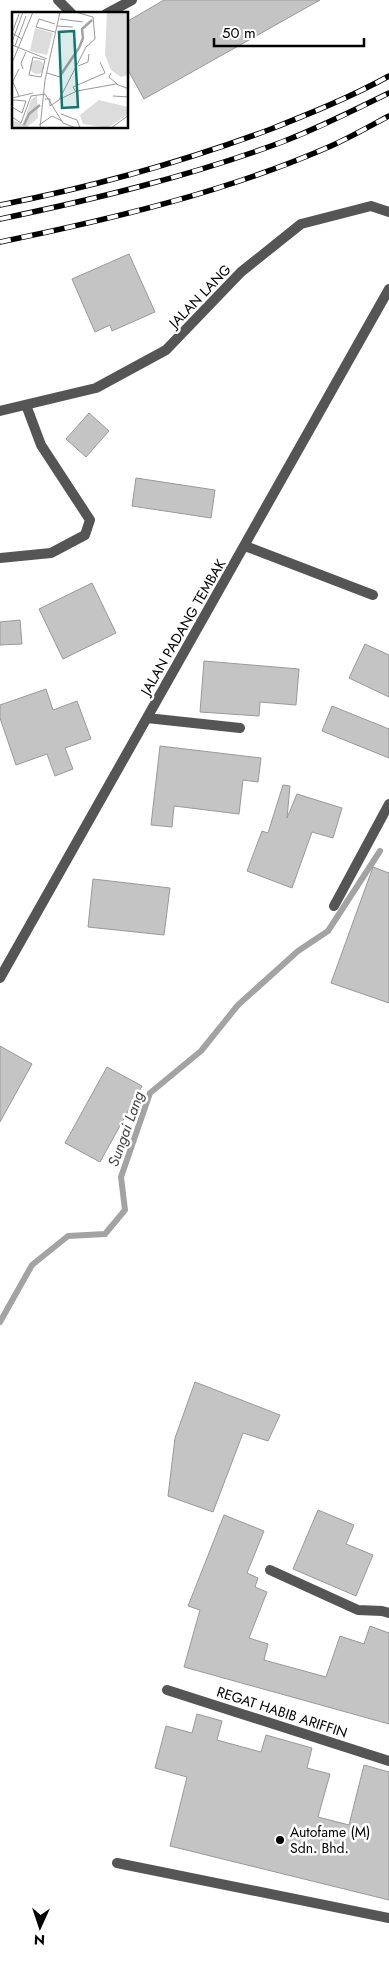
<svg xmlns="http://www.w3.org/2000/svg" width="389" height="1967" viewBox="0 0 389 1967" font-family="Jost,sans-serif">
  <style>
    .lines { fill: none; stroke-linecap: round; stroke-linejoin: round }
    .stream { stroke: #a3a3a3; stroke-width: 6 }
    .building { fill: #c4c4c4; stroke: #999 }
    .service { stroke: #555; stroke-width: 10 }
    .minor { stroke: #555; stroke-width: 10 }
    .rail-casing { stroke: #000; stroke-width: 5.5 }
    .rail { stroke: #fff; stroke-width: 4; stroke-dasharray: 11; stroke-linecap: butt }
    .poi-dot { fill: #000; stroke: #fff; stroke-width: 2 }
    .labels { text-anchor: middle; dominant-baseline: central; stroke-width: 5; stroke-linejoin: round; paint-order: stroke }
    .street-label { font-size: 14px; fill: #000; stroke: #fff }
    .poi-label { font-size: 14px; fill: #000; stroke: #fff; text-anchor: start }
    .water-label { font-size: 15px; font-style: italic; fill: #444; stroke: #fff }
    .inset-river { fill: none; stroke: #a3a3a3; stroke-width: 2.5 }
    .inset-road { fill: none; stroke: #999; stroke-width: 1 }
    .view { fill: #0f766e; fill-opacity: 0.15; stroke: #0f766e; stroke-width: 2.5 }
    .inset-edge { fill: none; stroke: #000; stroke-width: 2.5 }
  </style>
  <rect width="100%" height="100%" fill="#fff"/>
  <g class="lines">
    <!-- stream -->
    <path class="stream" d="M 0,1322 L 32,1265 L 68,1236 L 105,1234 L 125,1210 L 121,1177 L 150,1093 L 201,1051 L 238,1005 L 298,951 L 328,931 L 380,851"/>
  </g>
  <!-- building -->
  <path class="building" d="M 164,0 L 320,0 L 144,99 L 128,70 L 128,21 Z
    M 129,254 L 155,312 L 112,331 L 110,325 L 95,332 L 72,279 Z
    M 89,413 L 109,431 L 86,457 L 66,439 Z
    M 136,478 L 215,490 L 211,518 L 132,506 Z
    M 92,583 L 116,633 L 63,659 L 39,609 Z
    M 20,620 L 22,644 L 0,645 L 0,622 Z
    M 365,644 L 389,655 L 389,697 L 349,678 Z
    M 204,661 L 299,669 L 296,705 L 260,702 L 259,716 L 200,712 Z
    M 46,689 L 53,710 L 77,701 L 91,739 L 65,748 L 73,769 L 55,776 L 47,754 L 16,765 L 0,718 L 0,705 Z
    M 332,706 L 389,729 L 389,758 L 322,731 Z
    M 160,746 L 261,758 L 258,782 L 243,780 L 239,814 L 174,806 L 172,827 L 151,825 Z
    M 283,785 L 290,786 L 287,818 L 297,794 L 342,808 L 333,838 L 312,832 L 292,888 L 247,871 L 262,831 L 268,833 Z
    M 373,867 L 389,873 L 389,1003 L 331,983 Z
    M 93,879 L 170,888 L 164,935 L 88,927 Z
    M 0,1046 L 32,1064 L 0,1122 Z
    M 107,1067 L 142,1086 L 100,1162 L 65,1143 Z
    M 195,1382 L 280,1415 L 268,1441 L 243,1433 L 213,1512 L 168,1496 L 175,1438 Z
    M 318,1510 L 354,1525 L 346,1544 L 373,1555 L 356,1596 L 293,1569 Z
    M 224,1515 L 264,1531 L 247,1573 L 258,1578 L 255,1587 L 267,1592 L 249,1638 L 268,1644 L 264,1660 L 326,1677 L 340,1636 L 364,1644 L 370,1626 L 389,1633 L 389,1724 L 184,1667 L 200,1610 L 188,1606 Z
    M 197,1714 L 222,1721 L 217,1740 L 261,1752 L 266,1735 L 312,1748 L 307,1768 L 330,1774 L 318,1817 L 349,1825 L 364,1765 L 389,1772 L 389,1900 L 170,1846 L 187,1777 L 155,1768 L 166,1726 L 192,1733 Z"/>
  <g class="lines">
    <!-- service -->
    <path class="service" d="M 117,1863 L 389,1918"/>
    <!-- minor -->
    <path class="minor" d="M 58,0 L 72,14
      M 106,14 L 132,0
      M 0,411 L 96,388 L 166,350 L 241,272 L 301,224 L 371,206 L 389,212
      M 245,546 L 373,595
      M 0,558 L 51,553 L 85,535 L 90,520 L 41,445 L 26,405
      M 147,718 L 240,728
      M 334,906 L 389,804
      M 0,978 L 389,289
      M 270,1570 L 358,1610 L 382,1611 L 389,1613
      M 167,1690 L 389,1761"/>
    <!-- rail casing -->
    <g class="rail-casing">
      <path id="rail" d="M 0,205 C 92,187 183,162 271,129 C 311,113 351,97 389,76
        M 0,219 C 96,199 190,176 282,142 C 319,128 354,110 389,93
        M 0,242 C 112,219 226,192 331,146 C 351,137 370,126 389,116"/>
    </g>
    <!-- rail -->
    <use href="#rail" class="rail"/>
  </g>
  <!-- markers -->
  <circle class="poi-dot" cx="280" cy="1840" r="5"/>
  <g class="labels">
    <!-- street labels -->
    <g class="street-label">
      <text transform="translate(200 296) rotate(-46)">JALAN LANG</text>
      <text transform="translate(183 627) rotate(-60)">JALAN PADANG TEMBAK</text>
      <text transform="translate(282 1712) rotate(18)">REGAT HABIB ARIFFIN</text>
    </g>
    <!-- poi labels -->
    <g class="poi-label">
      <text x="290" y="1832">Autofame (M)<tspan x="290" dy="16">Sdn. Bhd.</tspan></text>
    </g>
    <!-- water labels -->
    <g class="water-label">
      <text transform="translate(126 1129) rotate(-70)">Sungai Lang</text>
    </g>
  </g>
  <!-- overview -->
  <g transform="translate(12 12)">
    <rect width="116" height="116" fill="#fff"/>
    <path d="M 95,0 L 116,0 L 116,63 L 109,65 L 99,58 L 93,43 ZM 23,16 L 41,21 L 35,43 L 18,39 ZM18 55a7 7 0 1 1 14 0a7 7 0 1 1-14 0ZM 25,83 L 26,106 L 14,116 L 0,114 L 0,108 L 11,112 L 19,88 ZM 87,88 L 116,95 L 116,102 L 96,116 L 71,112 L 68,103 Z" fill="#dcdcdc"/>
    <path class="inset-river" d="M 50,61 L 67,36 L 71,26 L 70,17 L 80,8M 12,113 L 17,102 L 28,93"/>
    <path class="inset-road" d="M 7,2 L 0,21 L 10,27M 48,7 L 71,10M 45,14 L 61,15M 24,15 L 27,7 L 43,12M 24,15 L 43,20M 0,30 L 11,0M 0,33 L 35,47M 3,34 L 14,4M 21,45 L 33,48 L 29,65 L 17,63 ZM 0,51 L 21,0M 66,54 L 76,50 L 77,42M 11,57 L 9,51 L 14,40M 35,61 L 48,65 L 51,61M 99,61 L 97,65 L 105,72M 0,68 L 7,84M 0,71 L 7,57M 64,80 L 61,75 L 93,61 L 88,50M 101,84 L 117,85M 0,86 L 21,81M 33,87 L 38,87 L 38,94 L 47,88M 48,87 L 65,79 L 104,72 L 117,77M 47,88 L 74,35 L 83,27 L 81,5 L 63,0M 0,95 L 10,101 L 14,89 L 1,88M 49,102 L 65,108 L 68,116M 0,105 L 9,111 L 19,84 L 33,82 L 51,111 L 64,116M 27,113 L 40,104 L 50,109M 28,116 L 33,68 L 48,0M 99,116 L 117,103"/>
    <path class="view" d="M 62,19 L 66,95 L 50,96 L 47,20 Z"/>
    <rect width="116" height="116" class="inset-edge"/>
  </g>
  <!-- north arrow -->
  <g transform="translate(40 1927) rotate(183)" stroke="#ffffff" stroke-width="4" paint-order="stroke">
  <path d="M0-4L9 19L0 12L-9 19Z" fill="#000000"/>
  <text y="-8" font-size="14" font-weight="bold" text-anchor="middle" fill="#000000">N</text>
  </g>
  <!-- scale -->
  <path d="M214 38v8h150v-8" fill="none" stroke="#000000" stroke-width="2.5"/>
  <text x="222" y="38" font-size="15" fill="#000000" stroke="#ffffff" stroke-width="4" paint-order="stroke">50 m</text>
</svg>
